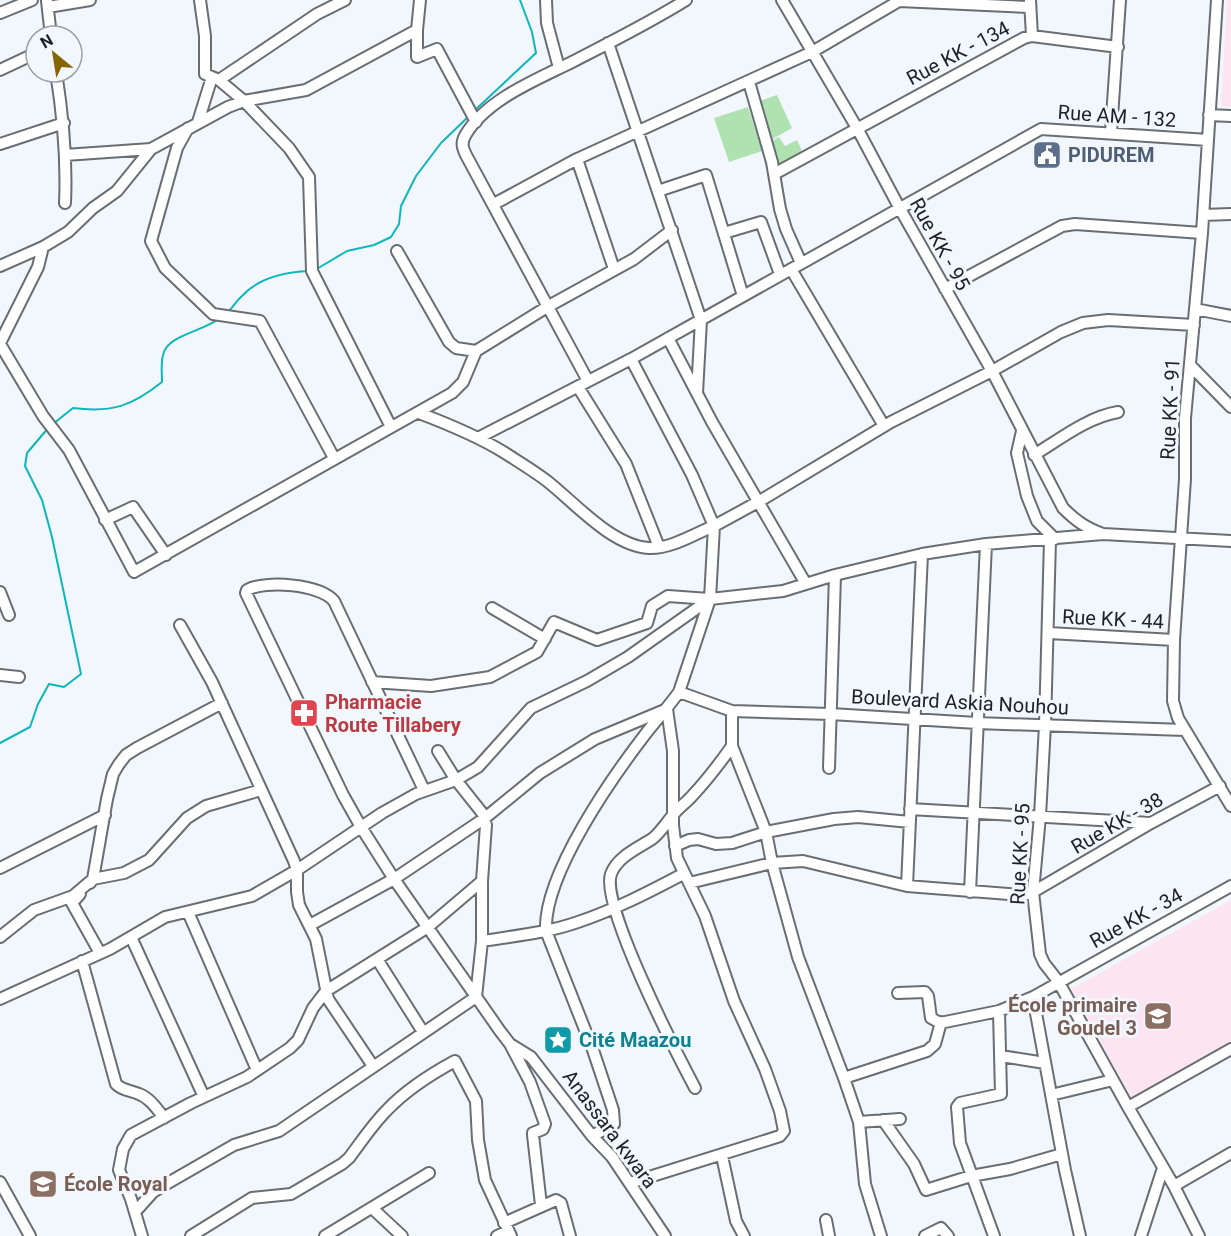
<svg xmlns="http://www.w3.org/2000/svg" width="1231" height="1236" viewBox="0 0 1231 1236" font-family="Roboto,sans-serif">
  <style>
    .education { fill: #fce5f1 }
    .green { fill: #afe1b1 }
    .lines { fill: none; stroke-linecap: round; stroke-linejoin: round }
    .stream { stroke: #0db7bb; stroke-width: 2 }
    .minor-casing { stroke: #696e73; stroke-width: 14 }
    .minor { stroke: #fff; stroke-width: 10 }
    .labels { text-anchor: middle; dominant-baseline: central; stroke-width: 6; stroke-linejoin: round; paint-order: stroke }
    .street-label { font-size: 20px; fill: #1f2123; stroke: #f1f7fd }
    .service-label { font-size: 20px; font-weight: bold; fill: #4e5e75; stroke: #f1f7fd; text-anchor: start }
    .health-label { font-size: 20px; font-weight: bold; fill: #be3a42; stroke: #f1f7fd; text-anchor: start }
    .education-label { font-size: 20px; font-weight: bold; fill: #785e54; stroke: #f1f7fd; text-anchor: end }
    .culture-label { font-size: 20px; font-weight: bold; fill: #0d838f; stroke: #f1f7fd; text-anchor: start }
  </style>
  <rect width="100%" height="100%" fill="#f1f7fd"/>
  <!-- education -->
  <path class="education" d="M 1227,0 L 1231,0 L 1231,107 L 1221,106 Z
    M 1231,900 L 1231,1043 L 1132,1098 L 1071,989 Z"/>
  <!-- green -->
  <path class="green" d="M 777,95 L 792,128 L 771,140 L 760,101 Z
    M 748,107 L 762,151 L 729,162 L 714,118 Z
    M 779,137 L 785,146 L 797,140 L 802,151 L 779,165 L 772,141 Z"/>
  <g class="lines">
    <!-- stream -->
    <path class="stream" d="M 473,112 L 536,53 L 532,32 L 520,0
      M 315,270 L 347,251 L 374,245 L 391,237 L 399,224 L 401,206 L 416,176 L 441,143 L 469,116
      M 227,313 C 233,307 237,300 243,295 C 260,277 286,272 309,271
      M 53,424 L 73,408 C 112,413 132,406 162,382 C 162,372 160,357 166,348 C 176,334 205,330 220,318
      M 0,743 L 30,727 L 38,704 L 49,684 L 64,687 L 81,674 L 52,537 L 42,500 L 25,466 L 27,453 L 49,427"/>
    <!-- minor casing -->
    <g class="minor-casing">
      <path id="minor" d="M 200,0 L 205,36 L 205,74 L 219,80 L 244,101 L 289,148 L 309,177 L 312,271 L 391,427
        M 546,0 L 547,23 L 559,68
        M 782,0 L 857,128 L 899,207 L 992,371 L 1063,508 C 1076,521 1086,528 1103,534 L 1231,541
        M 1030,0 L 1032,36
        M 1217,0 L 1202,233 L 1185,418 L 1185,479 L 1174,640 L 1173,701 L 1178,718 L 1231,806
        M 47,1 L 51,36
        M 48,7 L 90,0
        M 0,13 L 32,0
        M 417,30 L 417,57 L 437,49 L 476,122
        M 608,43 L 701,320 L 697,393
        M 0,70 L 36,53
        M 56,72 C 63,116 67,159 65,203
        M 219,80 L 317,14 L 345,0
        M 749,82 L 772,162 L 780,209 L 786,229 L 801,263
        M 1209,115 L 1231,116
        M 198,122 L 212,77
        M 188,128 L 177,148 L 151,241 L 165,268 L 213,314 L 260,321 L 334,458
        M 1111,132 L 1120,0
        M 0,144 L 64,123
        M 65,155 L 151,149
        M 577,159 L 614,269
        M 774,174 L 1024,38 L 1032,36 L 1118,47
        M 658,191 L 706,175 L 743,296
        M 494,204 L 577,159 L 812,52 L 899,1 L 1029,7
        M 1203,215 L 1231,214
        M 724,233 L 761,222 L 780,274
        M 397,251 L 449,342 L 456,348 L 476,351 L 547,307 L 634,259 L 672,230
        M 0,266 L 43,247 L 68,232 L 93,208 L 117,191 L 151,149 L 228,107 L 244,101 L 306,90 L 417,30 L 420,0
        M 791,269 L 884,426
        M 945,289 L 1062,226 L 1075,224 L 1202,233
        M 1195,309 L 1231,316
        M 668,338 L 712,422 L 806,584
        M 0,343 L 38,267 L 43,247
        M 0,344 L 43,416 L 69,450 L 134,572 L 452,393 L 463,382 L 476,351
        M 1190,365 L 1231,407
        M 588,381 L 466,155 C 462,147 461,142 466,134 C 487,99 538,79 572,62 C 611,42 649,23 686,0
        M 578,387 L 626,464 L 659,547
        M 419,413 C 448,424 478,436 505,453 C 519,462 534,471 547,481 C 575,503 612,546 649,548 C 671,549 694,534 714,526 L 692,475 L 631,359
        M 1022,431 L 1017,453 L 1027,496 L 1037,521 L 1055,539
        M 478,438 L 631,359 L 1041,129 L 1208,140
        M 1034,455 C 1060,439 1088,417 1118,412
        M 105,520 L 133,507 L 166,555
        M 1103,534 L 986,544 L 922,554 L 835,575 L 783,591 L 710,599 L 679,692 L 732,711 L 831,714 L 977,723 L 1185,730
        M 1050,540 L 1045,725 L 1040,816 L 1033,892 L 1040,954 L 1044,963 L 1058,981 L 1128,1107 L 1174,1186 L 1199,1236
        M 0,592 L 9,615
        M 710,599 L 714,526 L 758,502 L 891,422 L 992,371 L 1061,332 L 1083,323 L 1108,320 L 1194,325
        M 492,608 L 545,639
        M 180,625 L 212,682 L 294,861 L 297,870 L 297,892 L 299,905 L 316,939 L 328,999 L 373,1066
        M 1049,633 L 1174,640
        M 0,675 L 19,677
        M 372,682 L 431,686 L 490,677 L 537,652 L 554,622 L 597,640 L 647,623 L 652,606 L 668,596 L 709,599
        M 732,711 L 732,746 L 766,832 L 772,863 L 798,957 L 844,1078 L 859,1122 L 865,1184 L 881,1236
        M 438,751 L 456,780 L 483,814 L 486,825 L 482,881 L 482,941 L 476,997
        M 829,768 L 835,575
        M 424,790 L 334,601 C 320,584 265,580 247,590 L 246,593 L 343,795 L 361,827 L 394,879 L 500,1031 L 510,1044 L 531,1057 L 592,1136 L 612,1157 L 665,1236
        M 910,809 L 1151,823
        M 675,846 L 689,840 L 698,839 L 716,844 L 732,843 L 766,832 L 834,819 L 858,817 L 910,822
        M 0,868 L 105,815
        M 90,883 L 93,879 L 124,873 L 149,860 L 187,818 L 206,806 L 261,790
        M 689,883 L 772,863 L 803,861 L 907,886 L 1022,895 L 1033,892 L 1151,823 L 1220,786
        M 907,886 L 922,554
        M 970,892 L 986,544
        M 80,894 L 72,903 L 100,953
        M 188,912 L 257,1070
        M 310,925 L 394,879 L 485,818 L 540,773 L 595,739 L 667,709 L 673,751 L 673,825 L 677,858 L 705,916 L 734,1001 L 765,1069 L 780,1111 L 784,1131 L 780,1136 L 630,1183
        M 0,937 L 34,910 L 73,896 L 93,879 L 107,799 L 113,774 L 119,764 L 126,755 L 137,748 L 222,703
        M 131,937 L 204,1097
        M 482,941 C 514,936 547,933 578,922 C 614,910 649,892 683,874
        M 377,959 L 423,1032
        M 82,961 L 116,1084 C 123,1091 130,1090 139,1094 C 150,1098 157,1109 164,1118
        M 898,993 L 925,992 L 928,996 L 931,1018 L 940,1023 L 999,1011 L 1033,997 L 1231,886
        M 1033,997 L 1065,1170 L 1080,1236
        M 0,999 L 110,949 L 165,917 L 252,896 L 297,870 L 382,813 L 416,794 L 456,780 L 478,767 L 531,708 L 587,681 L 628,657 L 710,599
        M 511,1046 L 530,1082 L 545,1124 L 543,1129 L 533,1133 L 533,1135 L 541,1205
        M 1001,1056 L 1045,1063
        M 844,1078 L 927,1051 L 935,1044 L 941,1022
        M 695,1088 C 677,1054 600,905 611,874 C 617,857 638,848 652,839 C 660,833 666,823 673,815 C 678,808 686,803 692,796 C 707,780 720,763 732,746
        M 1051,1095 L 1113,1080
        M 1128,1107 L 1231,1049
        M 883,1120 L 914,1164 L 926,1190 L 971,1176 L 1010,1169 L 1062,1154
        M 859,1122 L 900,1119
        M 592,1136 L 614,1124 L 613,1110 L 593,1050 L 546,931 C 543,875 613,776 647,732 C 658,718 669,706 679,692
        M 722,1156 L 736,1221 L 744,1236
        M 0,1182 L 30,1236
        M 1174,1186 L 1231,1153
        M 372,1208 L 402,1236
        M 135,1212 L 153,1192 L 161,1187 L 234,1145 L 279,1131 L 476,997
        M 826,1220 L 829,1236
        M 504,1223 L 556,1200 L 561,1203 L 570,1236
        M 142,1236 L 131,1199 L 119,1170 L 123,1149 L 131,1135 L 191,1103 L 247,1077 L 290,1048 L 298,1040 L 313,1008 L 326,991 L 428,927 L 482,881
        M 191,1236 L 252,1198 L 291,1194 L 342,1164 L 349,1158 C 361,1142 373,1124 387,1110 C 406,1090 431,1074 455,1061 L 476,1101 L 478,1140 L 485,1180 L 511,1236
        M 325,1236 L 429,1173
        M 497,1236 L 508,1231
        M 925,1236 L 941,1228 L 948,1236
        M 994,1236 L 960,1143 L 957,1107 L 960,1103 L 1001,1094 L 999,1011
        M 1141,1236 L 1163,1168"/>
    </g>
    <!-- minor -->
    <use href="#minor" class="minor"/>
  </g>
  <!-- icons -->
  <defs>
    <g id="civic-square" transform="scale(1.5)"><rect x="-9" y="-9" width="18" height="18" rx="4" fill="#5c6f8a" stroke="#f1f7fd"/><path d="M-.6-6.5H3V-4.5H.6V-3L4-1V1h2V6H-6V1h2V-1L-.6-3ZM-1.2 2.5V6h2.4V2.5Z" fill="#fff"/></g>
    <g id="pharmacy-square" transform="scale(1.5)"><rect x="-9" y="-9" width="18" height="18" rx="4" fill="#e0444e" stroke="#f1f7fd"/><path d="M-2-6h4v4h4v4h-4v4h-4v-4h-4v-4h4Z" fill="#fff"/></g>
    <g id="school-square" transform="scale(1.5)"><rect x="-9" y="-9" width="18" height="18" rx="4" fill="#8d6e63" stroke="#f1f7fd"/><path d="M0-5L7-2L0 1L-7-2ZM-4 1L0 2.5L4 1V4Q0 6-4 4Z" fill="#fff"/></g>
    <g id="sight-square" transform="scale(1.5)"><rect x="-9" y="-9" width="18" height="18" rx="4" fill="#0f9aa8" stroke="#f1f7fd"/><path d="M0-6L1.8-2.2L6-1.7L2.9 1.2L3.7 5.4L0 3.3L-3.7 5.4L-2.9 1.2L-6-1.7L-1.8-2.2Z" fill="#fff"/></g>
  </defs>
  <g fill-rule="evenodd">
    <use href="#civic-square" x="1047" y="155"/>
    <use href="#pharmacy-square" x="304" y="713"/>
    <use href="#school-square" x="1158" y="1016"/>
    <use href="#sight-square" x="558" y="1040"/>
    <use href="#school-square" x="43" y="1184"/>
  </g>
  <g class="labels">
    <!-- street labels -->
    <g class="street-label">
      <text transform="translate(958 53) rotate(-28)">Rue KK - 134</text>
      <text transform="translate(1117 116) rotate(4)">Rue AM - 132</text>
      <text transform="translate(940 244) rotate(61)">Rue KK - 95</text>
      <text transform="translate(1170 409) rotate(-87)">Rue KK - 91</text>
      <text transform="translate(1113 619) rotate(3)">Rue KK - 44</text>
      <text transform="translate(960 702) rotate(3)">Boulevard Askia Nouhou</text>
      <text transform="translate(1117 823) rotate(-30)">Rue KK - 38</text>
      <text transform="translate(1020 854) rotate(-87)">Rue KK - 95</text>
      <text transform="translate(1136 918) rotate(-29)">Rue KK - 34</text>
      <text transform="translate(610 1129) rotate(53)">Anassara kwara</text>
    </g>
    <!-- service labels -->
    <g class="service-label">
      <text x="1068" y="155">PIDUREM</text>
    </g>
    <!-- health labels -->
    <g class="health-label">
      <text x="325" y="702">Pharmacie<tspan x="325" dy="23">Route Tillabery</tspan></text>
    </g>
    <!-- education labels -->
    <g class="education-label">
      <text x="1137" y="1005">École primaire<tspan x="1137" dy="23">Goudel 3</tspan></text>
      <text x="64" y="1184" text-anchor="start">École Royal</text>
    </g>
    <!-- culture labels -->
    <g class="culture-label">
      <text x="579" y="1040">Cité Maazou</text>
    </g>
  </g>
  <!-- north arrow -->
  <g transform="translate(54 54) rotate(330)"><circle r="28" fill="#f1f7fd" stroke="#9da1a6" stroke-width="1.5"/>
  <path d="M0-4.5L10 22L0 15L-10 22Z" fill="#866600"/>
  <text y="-9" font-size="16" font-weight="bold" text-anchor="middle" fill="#1f2123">N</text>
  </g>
</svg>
